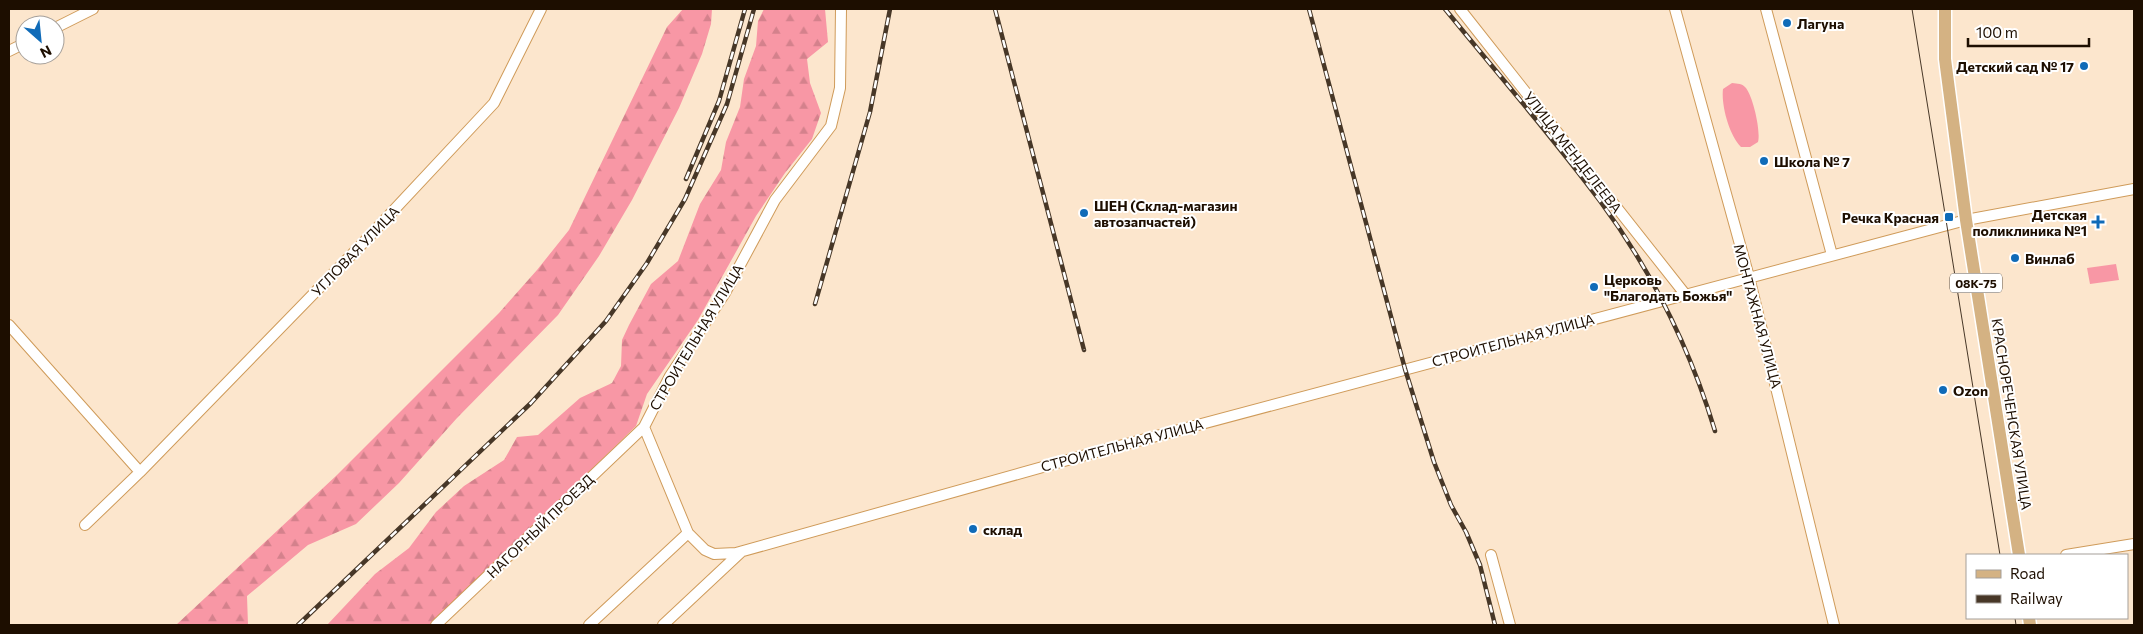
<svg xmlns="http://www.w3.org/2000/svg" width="2143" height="634" viewBox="0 0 2143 634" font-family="Commissioner,sans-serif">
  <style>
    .green { fill: #f897a5 }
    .forest { fill: url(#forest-firs) }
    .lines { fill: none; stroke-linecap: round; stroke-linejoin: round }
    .minor-casing { stroke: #cf9b5a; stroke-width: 12 }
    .major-casing { stroke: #fff; stroke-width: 15 }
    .minor { stroke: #fff; stroke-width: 10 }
    .major { stroke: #d4b283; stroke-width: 12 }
    .tram { stroke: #473727; stroke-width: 1 }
    .rail-casing { stroke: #473727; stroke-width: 4.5 }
    .rail { stroke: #fff; stroke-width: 2.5; stroke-dasharray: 8; stroke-linecap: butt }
    .poi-dot { fill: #106bb8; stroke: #fff; stroke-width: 2 }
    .labels { text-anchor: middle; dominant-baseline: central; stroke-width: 4; stroke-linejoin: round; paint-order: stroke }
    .shield { fill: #fff; stroke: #61564c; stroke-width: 1 }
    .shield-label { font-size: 12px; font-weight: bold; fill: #1d0e00 }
    .poi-label { font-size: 14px; font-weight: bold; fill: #1d0e00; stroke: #fff; text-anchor: start }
    .street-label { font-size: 14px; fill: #1d0e00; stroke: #fff }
  </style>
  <defs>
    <pattern id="forest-firs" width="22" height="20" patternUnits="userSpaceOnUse" patternTransform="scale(1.25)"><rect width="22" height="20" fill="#f897a5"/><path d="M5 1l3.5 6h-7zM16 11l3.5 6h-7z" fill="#d4818c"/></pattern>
  </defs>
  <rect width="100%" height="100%" fill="#fce6cd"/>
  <!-- green -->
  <path class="green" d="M 1732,83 C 1738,84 1742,83 1746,88 C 1753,97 1761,131 1758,142 L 1750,147 L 1741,147 C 1729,135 1721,105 1723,89 Z
    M 2116,264 L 2119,280 L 2090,284 L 2087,268 Z"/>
  <!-- forest -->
  <path class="forest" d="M 683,9 L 712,9 L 711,24 L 702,54 L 679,108 L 632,200 L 599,256 L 558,315 L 457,418 L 399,483 L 356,524 L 308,545 L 247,596 L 248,625 L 176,625 L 337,475 L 499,313 L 537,270 L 569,230 L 667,27 Z
    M 764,9 L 825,9 L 828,42 L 807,59 L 810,83 L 821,113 L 812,139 L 785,173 L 756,216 L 698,320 L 647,394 L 636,426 L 433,625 L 327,625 L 375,574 L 409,548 L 436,512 L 464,486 L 504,460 L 517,437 L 538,435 L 580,398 L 612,383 L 621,366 L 622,340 L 629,325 L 651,284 L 678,261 L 700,204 L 721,170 L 726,142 L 740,107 L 744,79 L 756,46 L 758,21 Z"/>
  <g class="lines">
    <!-- minor casing -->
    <g class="minor-casing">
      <path id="minor" d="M 841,9 L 840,88 L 831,126 L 775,200 L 725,293 L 670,376 L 644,427 L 688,533 L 705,550 L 714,554 L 736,553 L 1089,454 L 1966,220 L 2134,189
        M 1460,9 L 1685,294
        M 1675,9 L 1749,277 L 1834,625
        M 1766,9 L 1832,255
        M 55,28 L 93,9
        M 9,51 L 25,43
        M 9,325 L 140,472
        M 85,525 L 140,472 L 363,243 L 494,103 L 541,9
        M 1491,555 L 1510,625
        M 2066,555 L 2134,544
        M 436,625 L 644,427
        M 589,625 L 688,533
        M 663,625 L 741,552"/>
    </g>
    <!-- major casing -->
    <g class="major-casing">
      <path id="major" d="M 1945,9 L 1945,59 L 1966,220 L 2019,555
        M 2029,618 L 2030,625"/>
    </g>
    <!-- minor -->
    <use href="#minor" class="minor"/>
    <!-- major -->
    <use href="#major" class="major"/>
    <!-- tram -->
    <path class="tram" d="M 1912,9 L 2000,555
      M 2015,618 L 2016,625"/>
    <!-- rail casing -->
    <g class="rail-casing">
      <path id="rail" d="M 995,9 L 1084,350
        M 1309,9 L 1405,369 L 1434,462 L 1451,505 L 1466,532 L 1480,565 L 1495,625
        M 1445,9 C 1497,73 1551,135 1600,201 C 1651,270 1690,348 1715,431
        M 686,179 L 719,101 L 745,9
        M 815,304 L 870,112 L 890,9
        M 298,625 L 531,403 L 606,321 L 647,263 L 685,199 L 727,104 L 754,9"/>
    </g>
    <!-- rail -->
    <use href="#rail" class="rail"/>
  </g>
  <!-- markers -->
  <g class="poi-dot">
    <circle cx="1787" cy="23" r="5"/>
    <circle cx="2084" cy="66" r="5"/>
    <circle cx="1764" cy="161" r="5"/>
    <circle cx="1084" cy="213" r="5"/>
    <rect x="1944" y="212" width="10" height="10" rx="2.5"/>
    <path d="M2095.5 214.5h5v5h5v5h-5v5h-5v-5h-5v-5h5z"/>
    <circle cx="2015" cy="258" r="5"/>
    <circle cx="1594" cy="287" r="5"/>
    <circle cx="1943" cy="390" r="5"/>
    <circle cx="973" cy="529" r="5"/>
  </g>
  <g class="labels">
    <!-- shield labels -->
    <rect class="shield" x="1950" y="273.5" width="52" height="19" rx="4"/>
    <g class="shield-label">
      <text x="1976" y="283">08К-75</text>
    </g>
    <!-- poi labels -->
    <g class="poi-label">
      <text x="1797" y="23">Лагуна</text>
      <text x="2074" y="66" text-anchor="end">Детский сад № 17</text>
      <text x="1774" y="161">Школа № 7</text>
      <text x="1094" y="205">ШЕН (Склад-магазин<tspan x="1094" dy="16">автозапчастей)</tspan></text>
      <text x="2087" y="214" text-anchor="end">Детская<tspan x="2087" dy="16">поликлиника №1</tspan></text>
      <text x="1939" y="217" text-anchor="end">Речка Красная</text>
      <text x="2025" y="258">Винлаб</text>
      <text x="1604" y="279">Церковь<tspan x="1604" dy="16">"Благодать Божья"</tspan></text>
      <text x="1953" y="390">Ozon</text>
      <text x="983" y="529">склад</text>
    </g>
    <!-- street labels -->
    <g class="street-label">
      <text transform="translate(1573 152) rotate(52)">УЛИЦА МЕНДЕЛЕЕВА</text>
      <text transform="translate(355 251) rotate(-46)">УГЛОВАЯ УЛИЦА</text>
      <text transform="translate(1758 316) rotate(75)">МОНТАЖНАЯ УЛИЦА</text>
      <text transform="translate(696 337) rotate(-59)">СТРОИТЕЛЬНАЯ УЛИЦА</text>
      <text transform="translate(1513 340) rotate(-15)">СТРОИТЕЛЬНАЯ УЛИЦА</text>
      <text transform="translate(2012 414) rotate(81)">КРАСНОРЕЧЕНСКАЯ УЛИЦА</text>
      <text transform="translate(1122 445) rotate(-15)">СТРОИТЕЛЬНАЯ УЛИЦА</text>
      <text transform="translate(540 526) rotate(-44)">НАГОРНЫЙ ПРОЕЗД</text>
    </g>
  </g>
  <!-- border -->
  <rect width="2143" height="634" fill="none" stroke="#1d0e00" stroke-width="20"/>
  <!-- legend -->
  <rect x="1966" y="554" width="162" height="65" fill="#ffffff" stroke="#a59f99"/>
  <rect x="1976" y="570" width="25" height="8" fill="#d4b283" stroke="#a59f99"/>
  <text x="2010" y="579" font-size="15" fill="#1d0e00">Road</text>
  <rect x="1976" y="595" width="25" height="8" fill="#473727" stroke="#a59f99"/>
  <text x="2010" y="604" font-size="15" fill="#1d0e00">Railway</text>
  <!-- north arrow -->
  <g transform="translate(40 40) rotate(153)"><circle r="24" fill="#ffffff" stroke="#a59f99"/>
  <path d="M0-4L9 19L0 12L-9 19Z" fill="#106bb8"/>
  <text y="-8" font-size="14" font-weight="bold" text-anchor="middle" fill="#1d0e00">N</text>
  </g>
  <!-- scale -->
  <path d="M1968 38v8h121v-8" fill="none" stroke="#1d0e00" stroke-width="2.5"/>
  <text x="1976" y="38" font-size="15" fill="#1d0e00" stroke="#ffffff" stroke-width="4" paint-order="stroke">100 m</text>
</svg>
